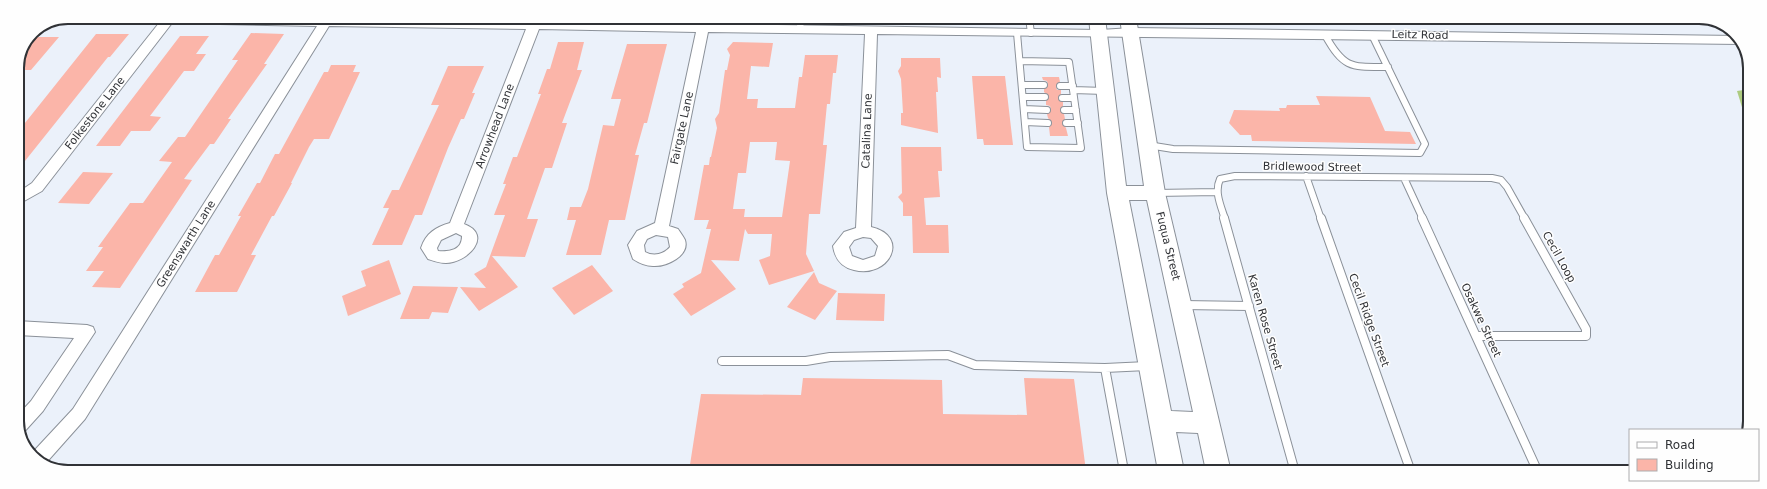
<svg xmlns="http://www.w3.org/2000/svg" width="1767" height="489" viewBox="0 0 1767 489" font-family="'DejaVu Sans',sans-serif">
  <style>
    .forest { fill: #adcb80 }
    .building { fill: #fbb5a9; fill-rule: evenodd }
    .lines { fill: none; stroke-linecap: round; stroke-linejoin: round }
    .lane-far1-casing { stroke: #8b9199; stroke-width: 8 }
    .lane-casing { stroke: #8b9199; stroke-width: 10 }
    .street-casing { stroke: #8b9199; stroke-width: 2 }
    .secondary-casing { stroke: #8b9199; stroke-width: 2 }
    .lane-far1 { stroke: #fff; stroke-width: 6 }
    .lane { stroke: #fff; stroke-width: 8 }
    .street { fill: #fff; fill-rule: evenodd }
    .secondary { fill: #fff; fill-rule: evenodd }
    .labels { text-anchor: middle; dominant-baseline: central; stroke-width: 3; stroke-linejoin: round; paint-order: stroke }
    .street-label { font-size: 11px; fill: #303236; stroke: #fefefe }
    .rim { fill: none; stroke: #303236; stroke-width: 2 }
  </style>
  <rect width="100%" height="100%" fill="#ebf1fa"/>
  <!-- forest -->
  <path class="forest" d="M 1750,89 L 1750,133 L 1737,91 Z"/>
  <!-- building -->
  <path class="building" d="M 251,33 L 284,34 L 264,64 L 267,64 L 228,119 L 231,119 L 214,144 L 210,144 L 184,179 L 192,180 L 120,288 L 92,287 L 104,271 L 86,271 L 103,247 L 98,247 L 130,203 L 143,203 L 172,162 L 159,161 L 178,137 L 185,137 L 238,60 L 232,60 Z
    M 96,34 L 129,34 L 110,57 L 108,57 L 17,171 L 17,133 Z
    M 180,36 L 209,36 L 196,54 L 206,54 L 194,71 L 184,71 L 150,116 L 161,117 L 150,131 L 131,131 L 120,146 L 96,146 Z
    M 30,37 L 59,37 L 31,70 L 17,70 Z
    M 558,42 L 584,42 L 577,70 L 582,70 L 562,123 L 567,123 L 552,168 L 545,168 L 527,219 L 538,219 L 525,257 L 492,256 L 518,287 L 479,311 L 460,287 L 486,288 L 474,274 L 486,267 L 505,215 L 494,215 L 506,184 L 503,184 L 513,157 L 517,157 L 541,94 L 538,94 L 547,69 L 550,69 Z
    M 733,42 L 773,43 L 769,67 L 751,66 L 747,99 L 758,99 L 757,108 L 795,108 L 799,77 L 802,77 L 805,55 L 838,55 L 836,73 L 833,73 L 830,104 L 827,104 L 823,145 L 827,145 L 820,214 L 809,214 L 806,254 L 814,271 L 769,285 L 759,260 L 770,256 L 772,234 L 748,234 L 745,229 L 739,261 L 711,260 L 736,289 L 691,316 L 673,294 L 684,287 L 682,284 L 701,273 L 711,229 L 706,229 L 709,220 L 694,220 L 704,165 L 709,165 L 710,157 L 711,157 L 717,128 L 715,119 L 719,113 L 725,70 L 727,70 L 730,55 L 727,49 ZM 750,142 L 777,142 L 775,160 L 790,161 L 782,217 L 744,217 L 745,209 L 733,209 L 738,173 L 746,173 Z
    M 627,44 L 667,44 L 647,123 L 644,123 L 635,155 L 639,155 L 625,220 L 609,220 L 601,255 L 566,255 L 576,220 L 567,220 L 570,207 L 581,207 L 588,189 L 603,125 L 614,126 L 621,99 L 611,99 Z
    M 901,58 L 940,58 L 941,78 L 937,77 L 938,92 L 936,92 L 938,133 L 901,125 L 901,113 L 903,113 L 901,79 L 898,71 L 901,66 Z
    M 331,65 L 356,65 L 353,72 L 360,72 L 329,139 L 314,139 L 309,147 L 291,183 L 292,183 L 274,216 L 272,216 L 251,255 L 256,255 L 237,292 L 195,292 L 215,255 L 219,255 L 241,216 L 238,216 L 257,183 L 260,183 L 275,154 L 279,154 L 324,72 L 328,72 Z
    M 448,66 L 484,66 L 472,93 L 475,93 L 464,119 L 461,119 L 448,148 L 422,215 L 415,215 L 402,245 L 372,245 L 389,208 L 383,208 L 392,190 L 399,190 L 439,105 L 431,105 Z
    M 972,76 L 1005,76 L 1013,145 L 984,145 L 983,139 L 977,139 Z
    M 1042,77 L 1059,77 L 1060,82 L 1056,86 L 1057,90 L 1061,90 L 1061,94 L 1058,98 L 1063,102 L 1063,106 L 1060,110 L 1064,114 L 1065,119 L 1062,123 L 1066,128 L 1068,136 L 1050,136 L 1049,127 L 1052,123 L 1048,118 L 1047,114 L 1051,110 L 1050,106 L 1046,105 L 1046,101 L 1049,97 L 1044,92 L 1044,89 L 1048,85 L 1047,81 L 1043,80 Z
    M 1316,96 L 1370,97 L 1385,131 L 1410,132 L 1416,144 L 1252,141 L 1251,135 L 1240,135 L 1229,123 L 1234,110 L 1280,111 L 1279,108 L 1286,108 L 1287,105 L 1320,105 Z
    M 901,147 L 941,147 L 942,171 L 938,171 L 940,197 L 924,198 L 926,225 L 948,225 L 949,253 L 913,253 L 912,216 L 903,216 L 903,203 L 898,197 L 902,193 Z
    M 83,172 L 113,173 L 89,204 L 58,203 Z
    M 389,260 L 401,294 L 348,316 L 342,296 L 366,286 L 361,271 Z
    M 592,265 L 613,291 L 574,315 L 552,288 Z
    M 814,272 L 819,283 L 837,291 L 815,320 L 787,307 Z
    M 413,286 L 458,287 L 448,313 L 432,312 L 429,319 L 400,319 Z
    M 838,293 L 885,294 L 884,321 L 836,320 Z
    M 803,378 L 942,380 L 943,414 L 1027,415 L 1024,378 L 1074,379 L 1086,471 L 689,471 L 701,394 L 801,395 Z"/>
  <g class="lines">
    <!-- lane-far1 casing -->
    <g class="lane-far1-casing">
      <path id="lane-far1" d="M 1029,18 L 1031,33
        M 799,29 L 803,18
        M 1017,33 L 1027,147 L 1081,148 L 1073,90 L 1105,91
        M 1325,35 C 1344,69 1351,67 1388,67
        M 1020,61 L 1069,62 L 1073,90
        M 1022,85 L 1044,85
        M 1060,86 L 1073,86
        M 1023,97 L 1045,97
        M 1062,98 L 1074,98
        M 1024,109 L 1047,110
        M 1064,110 L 1076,110
        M 1025,122 L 1048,123
        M 1066,123 L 1078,123
        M 1148,145 L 1173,149 L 1420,153 L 1425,144 L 1372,35
        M 1306,176 L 1321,219
        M 1404,178 L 1423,219
        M 1155,193 L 1217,192
        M 1225,219 C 1221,206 1214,192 1220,179 L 1235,176 L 1492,178 L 1501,180 L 1507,187 L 1525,219"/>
    </g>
    <!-- lane casing -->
    <g class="lane-casing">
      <path id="lane" d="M 1224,218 L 1295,472
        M 1321,218 L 1411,472
        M 1422,218 L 1538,472
        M 1183,305 L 1249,306
        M 1476,336 L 1586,336 L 1586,329 L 1524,218
        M 722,361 L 806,361 L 830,357 L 948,355 L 975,365 L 1105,368
        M 1124,471 L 1105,368 L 1147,366"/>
    </g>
    <!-- street casing -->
    <g class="street-casing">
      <path id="street" d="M 68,17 L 258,17 L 1100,30 L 1132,28 L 1738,36 L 1741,44 L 877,34 L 871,227 C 911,236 889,279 854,270 C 841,267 835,259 833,246 L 844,232 L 856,228 L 865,34 L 708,32 L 669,226 L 678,229 C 680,232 683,236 685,240 C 690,256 666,267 653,266 C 646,266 639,263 633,259 L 628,245 L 637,231 L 655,223 L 696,32 L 539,29 L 464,224 C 494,235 467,263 446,263 C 439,263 434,261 428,259 L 421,248 C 426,233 436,227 450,223 L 526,29 L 329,26 L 85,419 L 45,464 L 31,455 L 32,453 L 73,409 L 317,26 L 172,23 L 42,191 L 17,205 L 17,193 L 32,183 L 159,23 L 67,22 L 62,20 ZM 456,233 L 462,236 C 462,250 450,252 438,251 L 437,248 L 441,240 ZM 656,235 L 668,237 L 670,247 C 664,254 654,257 645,252 L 644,245 L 647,239 ZM 863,237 L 871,238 L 878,246 L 875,256 L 863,260 L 852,256 L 849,247 L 854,240 Z
        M 17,321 L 87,325 L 93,327 L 95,332 L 43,411 L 24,432 L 21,434 L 17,424 L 17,416 L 31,401 L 74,338 L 17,335 Z"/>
    </g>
    <!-- secondary casing -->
    <g class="secondary-casing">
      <path id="secondary" d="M 1089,18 L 1105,18 L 1126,186 L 1144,186 L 1120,18 L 1136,18 L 1165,193 L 1231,472 L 1206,471 L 1198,433 L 1176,432 L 1184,471 L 1158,471 L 1107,193 ZM 1129,200 L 1147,200 L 1193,412 L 1171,411 Z"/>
    </g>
    <!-- lane-far1 -->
    <use href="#lane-far1" class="lane-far1"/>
    <!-- lane -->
    <use href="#lane" class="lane"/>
    <!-- street -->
    <use href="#street" class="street"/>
    <!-- secondary -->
    <use href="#secondary" class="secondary"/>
  </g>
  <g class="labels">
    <!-- street labels -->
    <g class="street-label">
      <text transform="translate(1420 35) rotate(1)">Leitz Road</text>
      <text transform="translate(95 113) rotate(-52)">Folkestone Lane</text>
      <text transform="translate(495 126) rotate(-69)">Arrowhead Lane</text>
      <text transform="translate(682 128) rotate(-78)">Fairgate Lane</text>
      <text transform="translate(867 131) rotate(-88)">Catalina Lane</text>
      <text transform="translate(1312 167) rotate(1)">Bridlewood Street</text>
      <text transform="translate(186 244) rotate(-58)">Greenswarth Lane</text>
      <text transform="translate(1168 246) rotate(76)">Fuqua Street</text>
      <text transform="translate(1559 257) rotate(61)">Cecil Loop</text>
      <text transform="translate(1369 320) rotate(70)">Cecil Ridge Street</text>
      <text transform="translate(1481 320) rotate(65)">Osakwe Street</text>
      <text transform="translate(1265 322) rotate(74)">Karen Rose Street</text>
    </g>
  </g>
  <!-- crop -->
  <path d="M0 0H1767V489H0ZM68 24H1699A44 44 0 0 1 1743 68V421A44 44 0 0 1 1699 465H68A44 44 0 0 1 24 421V68A44 44 0 0 1 68 24Z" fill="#fefefe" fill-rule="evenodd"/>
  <path class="rim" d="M68 24H1699A44 44 0 0 1 1743 68V421A44 44 0 0 1 1699 465H68A44 44 0 0 1 24 421V68A44 44 0 0 1 68 24Z"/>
  <!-- legend -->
  <rect x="1629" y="429" width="130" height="52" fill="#fefefe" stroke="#acacae"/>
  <rect x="1637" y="442" width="20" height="6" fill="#ffffff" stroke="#acacae"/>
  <text x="1665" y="449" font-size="12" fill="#303236">Road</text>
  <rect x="1637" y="459" width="20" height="12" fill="#fbb5a9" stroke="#acacae"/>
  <text x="1665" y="469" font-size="12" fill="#303236">Building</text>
</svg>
